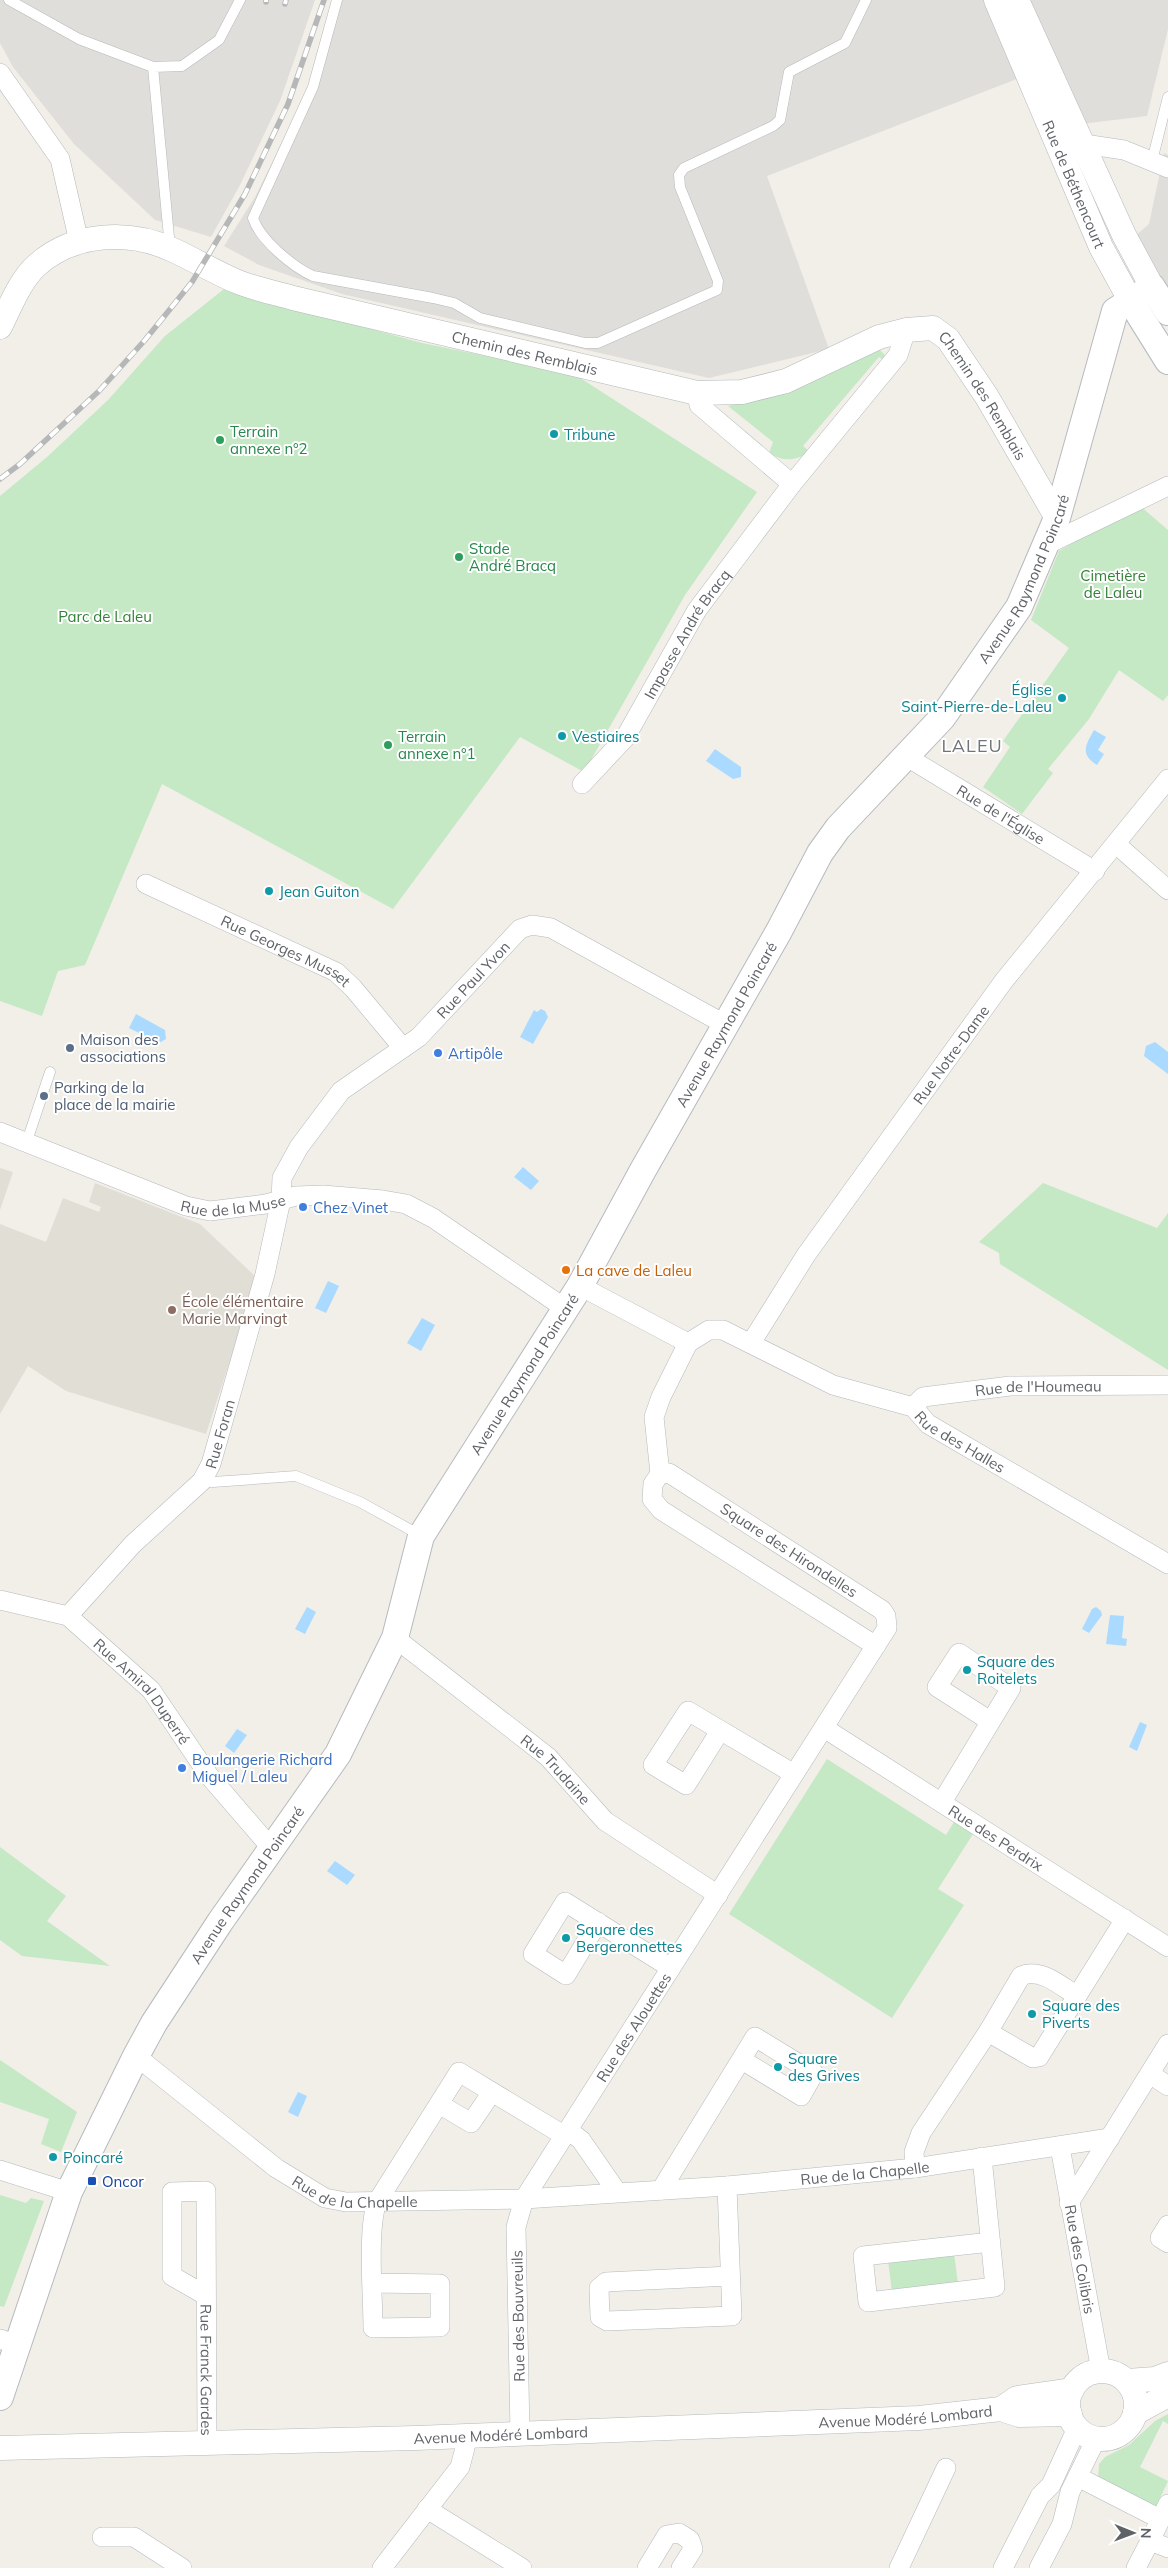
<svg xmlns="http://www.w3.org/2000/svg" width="1168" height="2568" viewBox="0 0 1168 2568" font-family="Mulish,sans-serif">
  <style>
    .industrial { fill: #e0deda }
    .education { fill: #e1ded6 }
    .green { fill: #c5e8c5 }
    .water { fill: #aadaff }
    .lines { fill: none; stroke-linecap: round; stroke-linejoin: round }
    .service-casing { stroke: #b5b8bc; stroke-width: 11 }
    .minor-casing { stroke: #b5b8bc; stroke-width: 20 }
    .tertiary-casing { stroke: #b5b8bc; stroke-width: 25 }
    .secondary-casing { stroke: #b6babf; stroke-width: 28 }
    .service { stroke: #fff; stroke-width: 10 }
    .minor { stroke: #fff; stroke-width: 19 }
    .tertiary { stroke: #fff; stroke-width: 24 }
    .secondary { stroke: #fff; stroke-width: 26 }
    .rail-casing { stroke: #b6b7b8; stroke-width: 5.5 }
    .rail { stroke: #fff; stroke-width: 4; stroke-dasharray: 11; stroke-linecap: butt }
    .culture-dot { fill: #0f9aa8; stroke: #fff; stroke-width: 2 }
    .leisure-dot { fill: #2e9e5b; stroke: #fff; stroke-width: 2 }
    .service-dot { fill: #5c6f8a; stroke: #fff; stroke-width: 2 }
    .shop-dot { fill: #3f7fe0; stroke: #fff; stroke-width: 2 }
    .food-dot { fill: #e8710a; stroke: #fff; stroke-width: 2 }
    .education-dot { fill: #8d6e63; stroke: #fff; stroke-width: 2 }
    .transit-dot { fill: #1a4fb4; stroke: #fff; stroke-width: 2 }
    .labels { text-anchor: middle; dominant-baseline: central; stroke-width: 4; stroke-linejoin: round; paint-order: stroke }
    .street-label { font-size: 15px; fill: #5f6368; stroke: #fff }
    .leisure-label { font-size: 15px; fill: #27864d; stroke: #fff; text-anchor: start }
    .culture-label { font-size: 15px; fill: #0d838f; stroke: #fff; text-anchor: start }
    .park-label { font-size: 15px; fill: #348238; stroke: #fff }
    .service-label { font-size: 15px; fill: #4e5e75; stroke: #fff; text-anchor: start }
    .shop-label { font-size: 15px; fill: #366cbe; stroke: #fff; text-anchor: start }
    .food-label { font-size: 15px; fill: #c56008; stroke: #fff; text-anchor: start }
    .education-label { font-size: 15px; fill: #785e54; stroke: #fff; text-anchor: start }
    .transit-label { font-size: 15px; fill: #164399; stroke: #fff; text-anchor: start }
    .quarter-label { font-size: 18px; letter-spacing: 1px; fill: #70757a; stroke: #fff }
  </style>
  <rect width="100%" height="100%" fill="#f1efe8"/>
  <!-- industrial -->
  <path class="industrial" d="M 0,0 L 315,0 L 280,101 L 240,185 L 211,237 L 155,220 L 74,144 L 13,67 L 0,43 Z
    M 340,0 L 1168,0 L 1168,29 L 1147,116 L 1081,124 L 1053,65 L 767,176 L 829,349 L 709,378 L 342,294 L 259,265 L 224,246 L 255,197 L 299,108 L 335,18 Z
    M 1164,153 L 1168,155 L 1168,299 L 1134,237 L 1149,224 Z"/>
  <!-- education -->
  <path class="education" d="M 0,1168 L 13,1172 L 0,1210 Z
    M 95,1183 L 200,1224 L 257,1278 L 206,1434 L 66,1391 L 28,1366 L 0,1414 L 0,1224 L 46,1242 L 63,1198 L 99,1212 L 101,1207 L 89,1202 Z"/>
  <!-- green -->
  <path class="green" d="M 224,289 L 422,343 L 574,374 L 757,492 L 685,595 L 584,772 L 520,737 L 393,909 L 162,784 L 85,965 L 58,971 L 42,1016 L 0,1001 L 0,496 L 47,457 L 108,400 L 165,336 Z
    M 877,347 L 885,355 L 884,360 L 879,357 L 803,446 L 810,452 C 795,461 784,462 769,453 L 773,442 L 728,406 L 785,390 Z
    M 1139,505 L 1168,530 L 1168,695 L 1163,701 L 1119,670 L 1089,719 L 1048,769 L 1053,773 L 1022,814 L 983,787 L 1010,747 L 1003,741 L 1069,648 L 1031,620 L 1059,551 Z
    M 1043,1183 L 1157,1228 L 1168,1213 L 1168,1370 L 1000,1264 L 999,1253 L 979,1242 Z
    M 827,1759 L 946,1835 L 954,1822 L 973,1834 L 938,1889 L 964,1905 L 892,2018 L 729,1914 Z
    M 0,1847 L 66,1896 L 47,1921 L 110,1966 L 22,1956 L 0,1940 Z
    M 0,2060 L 77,2112 L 61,2152 L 41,2144 L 49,2119 L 0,2102 Z
    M 0,2195 L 26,2203 L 31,2198 L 44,2201 L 4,2307 L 0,2306 Z
    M 954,2253 L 958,2284 L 892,2292 L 888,2260 Z
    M 1168,2414 L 1168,2424 L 1163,2421 L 1140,2467 L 1168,2481 L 1155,2509 L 1098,2480 L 1099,2464 L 1105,2457 L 1129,2445 L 1155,2421 Z"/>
  <!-- water -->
  <path class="water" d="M 1094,730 L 1106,737 L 1098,750 L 1104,754 L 1097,765 C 1080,754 1085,746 1094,730 Z
    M 715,749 L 741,767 L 741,777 L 733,779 L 706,761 Z
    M 541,1009 L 545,1011 L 548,1017 L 533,1044 L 520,1037 L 534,1010 L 537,1012 Z
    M 136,1014 L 165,1030 L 166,1039 L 159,1043 L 129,1028 Z
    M 1155,1042 L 1168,1052 L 1168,1074 L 1144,1056 L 1146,1046 Z
    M 523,1167 L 539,1181 L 531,1190 L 514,1177 Z
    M 328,1281 L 339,1286 L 326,1313 L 315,1308 Z
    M 422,1318 L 435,1325 L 421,1351 L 407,1343 Z
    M 307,1607 L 316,1612 L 305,1634 L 295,1629 Z
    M 1096,1607 L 1101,1611 L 1102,1615 L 1089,1633 L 1082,1629 L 1092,1609 Z
    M 1110,1615 L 1124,1616 L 1122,1638 L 1127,1639 L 1126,1646 L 1106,1644 Z
    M 1140,1722 L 1147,1725 L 1137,1751 L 1129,1747 Z
    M 237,1729 L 247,1735 L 234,1753 L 225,1746 Z
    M 335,1861 L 355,1875 L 347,1885 L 327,1871 Z
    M 298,2092 L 307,2096 L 298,2117 L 288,2112 Z"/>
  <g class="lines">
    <!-- service casing -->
    <g class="service-casing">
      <path id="service" d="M 9,0 L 79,39 L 153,67
        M 337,0 L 313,87 L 253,218 C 260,240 293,267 313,276 L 433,298 L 454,303 L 480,318 L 585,343 L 598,343 L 717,290 L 718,281 L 680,187 L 679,175 L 684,168 L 773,126 L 780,120 L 789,72 L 845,43 L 866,0
        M 1152,161 L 1168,97
        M 170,248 L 153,67 L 182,66 L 219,40 L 240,0
        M 27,1141 L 50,1072
        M 202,1481 L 213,1482 L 296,1476 L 360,1502 L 420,1535"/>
    </g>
    <!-- minor casing -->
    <g class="minor-casing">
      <g id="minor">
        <path d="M 0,73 L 60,159 L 79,242"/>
        <path d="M 1084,144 L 1124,150 L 1168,168"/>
        <path d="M 697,393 L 699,405 L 792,484"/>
        <path d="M 1046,545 L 1168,486"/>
        <path id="s1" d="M 907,757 L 1095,871"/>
        <path id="s2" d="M 582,784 L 625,738 L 697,610 L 792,484 L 898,355 L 906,330"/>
        <path d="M 1116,844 L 1168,890"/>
        <path id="s3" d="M 146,884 L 336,972 L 353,988 L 403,1048"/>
        <path id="s4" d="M 0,1132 L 186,1206 L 210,1211 L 266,1204 L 296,1196 L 323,1195 L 383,1200 L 406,1204 L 433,1218 L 566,1309"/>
        <path id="s5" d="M 580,1286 L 688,1343 L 709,1330 L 723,1330 L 833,1385 L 913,1407 L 928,1424 L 1168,1564"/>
        <path id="s6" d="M 751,1343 L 806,1255 L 1003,982 L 1168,779"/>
        <path id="s7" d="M 913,1407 L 923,1397 L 1010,1386 L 1168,1385"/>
        <path d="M 660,1474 L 654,1417 L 661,1397 L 688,1343"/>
        <path id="s8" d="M 0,1600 L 68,1616 L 151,1690 L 210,1777 L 273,1850"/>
        <path id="s9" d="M 68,1616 L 133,1544 L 202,1481 L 211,1464 L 265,1274 L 281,1200 L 282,1178 L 299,1147 L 341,1091 L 419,1037 L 520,929 L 532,925 L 551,928 L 726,1025"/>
        <path id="s10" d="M 395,1638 L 548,1757 L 605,1821 L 718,1895"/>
        <path id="s11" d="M 824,1728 L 1168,1947"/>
        <path d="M 720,1731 L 686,1785 L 653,1765 L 688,1711 L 794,1774"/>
        <path d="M 942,1802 L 1011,1688 L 959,1653 L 937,1687 L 990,1721"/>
        <path d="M 598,1922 L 566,1975 L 533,1954 L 565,1902 L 671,1968"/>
        <path d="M 988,2032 L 1033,2058 L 1039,2057 L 1077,1996"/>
        <path id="s12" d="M 136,2056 L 276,2168 L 325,2198 L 346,2202 L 524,2199 L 727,2186 L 915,2168 L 1110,2138"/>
        <path d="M 1150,2074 L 1168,2086"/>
        <path d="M 439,2104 L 471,2123 L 492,2092"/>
        <path d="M 568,2130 L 581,2140 L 617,2192"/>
        <path id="s13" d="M 1060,2147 L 1101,2371"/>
        <path d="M 982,2157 L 995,2287 L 868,2302 L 863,2256 L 991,2242"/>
        <path d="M 915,2168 L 914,2152 L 921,2133 L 988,2032 L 1021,1976 C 1040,1967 1061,1986 1077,1996 L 1125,1919"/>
        <path d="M 0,2170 L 69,2192"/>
        <path d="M 727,2186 L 732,2316 L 607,2321 L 600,2317 L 599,2288 L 606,2282 L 730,2276"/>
        <path d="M 661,2190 L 755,2037 L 814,2073 L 801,2096 L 742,2060"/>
        <path d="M 1069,2203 L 1168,2044"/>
        <path d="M 1168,2225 L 1160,2238 L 1168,2243"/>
        <path d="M 373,2283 L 440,2284 L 440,2327 L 373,2328 C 373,2296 367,2230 377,2202 L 459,2072 L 565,2136"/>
        <path id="s14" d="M 205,2295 L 172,2276 L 172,2192 L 206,2191 L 207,2444"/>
        <path d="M 0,2339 L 17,2345"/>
        <path id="s15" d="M 520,2434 L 516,2227 L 524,2199 L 887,1628 L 886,1616 L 882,1610 L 669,1473 L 660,1474 L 653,1484 L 652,1499 L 661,1510 L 876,1646"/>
        <path d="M 1078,2477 L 1160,2519"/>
        <path d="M 1168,2504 L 1150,2541 L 1168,2548"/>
        <path d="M 427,2509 L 522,2568"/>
        <path d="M 102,2537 L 134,2537 L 182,2568"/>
        <path d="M 382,2568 L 460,2467 L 465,2448 L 465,2435"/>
        <path d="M 647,2568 L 667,2535 L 679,2533 L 690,2540 L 693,2549 L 681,2568"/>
        <path d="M 899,2568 L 946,2468"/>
        <path d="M 1003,2568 L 1040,2496 L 1051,2485 L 1077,2428"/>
        <path d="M 1039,2568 L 1062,2524 L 1070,2492 L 1096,2439"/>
        <path d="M 1136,2568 L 1150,2541"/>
      </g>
    </g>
    <!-- tertiary casing -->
    <g class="tertiary-casing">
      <g id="tertiary">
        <path id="s16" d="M 996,0 L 1101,247 L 1130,300"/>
        <path d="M 1017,0 L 1124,235 L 1152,287"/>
        <path id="s17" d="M 0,327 C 10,307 20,280 37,265 C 74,232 130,230 173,250 C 195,260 216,273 238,282 C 256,289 275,293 293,298 L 697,393 L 742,392 L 786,381 L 879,337 L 906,330 L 933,328 L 948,339 L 987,397 L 1057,518"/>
        <circle cx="1102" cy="2405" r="34"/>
        <path d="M 1127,2381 L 1155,2379 L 1168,2374"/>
        <path d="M 1001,2409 L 1017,2398 L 1072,2390"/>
        <path d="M 1135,2413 L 1168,2395"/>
        <path id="s18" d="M 0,2448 L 416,2438 L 919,2418 L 1001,2409 L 1019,2415 L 1070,2414"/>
      </g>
    </g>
    <!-- secondary casing -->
    <g class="secondary-casing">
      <g id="secondary">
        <path d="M 1130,300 L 1168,361"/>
        <path id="s19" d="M 0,2397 L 69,2192 L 136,2056 L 154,2023 L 220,1922 L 338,1754 L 395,1638 L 421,1536 L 580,1286 L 643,1170 L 779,931 L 820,853 L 838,828 L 942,718 L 1019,607 L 1057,518 L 1115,311 L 1152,287 L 1168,312"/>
      </g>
    </g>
    <!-- service -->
    <use href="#service" class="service"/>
    <!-- minor -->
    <use href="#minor" class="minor"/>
    <!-- tertiary -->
    <use href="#tertiary" class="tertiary"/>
    <!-- secondary -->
    <use href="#secondary" class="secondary"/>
    <!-- rail casing -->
    <g class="rail-casing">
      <path id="rail" d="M 266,2 L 266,0
        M 285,4 L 286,0
        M 0,479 L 20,464 L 99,391 L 145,340 L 192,282 L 245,194 L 288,104 L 324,0"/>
    </g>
    <!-- rail -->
    <use href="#rail" class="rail"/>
  </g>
  <!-- markers -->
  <g class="culture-dot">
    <circle cx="554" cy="434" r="5"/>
    <circle cx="1062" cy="698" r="5"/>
    <circle cx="562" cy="736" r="5"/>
    <circle cx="269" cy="891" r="5"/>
    <circle cx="967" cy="1670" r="5"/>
    <circle cx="566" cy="1938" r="5"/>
    <circle cx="1032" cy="2014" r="5"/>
    <circle cx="778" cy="2067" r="5"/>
    <circle cx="53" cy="2157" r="5"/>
  </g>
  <g class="leisure-dot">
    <circle cx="220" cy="440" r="5"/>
    <circle cx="459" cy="557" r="5"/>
    <circle cx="388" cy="745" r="5"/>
  </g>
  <g class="service-dot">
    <circle cx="70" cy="1048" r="5"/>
    <circle cx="44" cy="1096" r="5"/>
  </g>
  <g class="shop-dot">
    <circle cx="438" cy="1053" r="5"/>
    <circle cx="303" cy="1207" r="5"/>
    <circle cx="182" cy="1768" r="5"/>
  </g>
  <circle class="food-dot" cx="566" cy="1270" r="5"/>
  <circle class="education-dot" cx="172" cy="1310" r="5"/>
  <rect class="transit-dot" x="87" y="2176" width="10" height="10" rx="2.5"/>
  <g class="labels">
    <!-- street labels -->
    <g class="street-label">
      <text stroke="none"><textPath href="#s16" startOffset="200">Rue de Béthencourt</textPath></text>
      <text stroke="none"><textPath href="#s17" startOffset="585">Chemin des Remblais</textPath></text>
      <text stroke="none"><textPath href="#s17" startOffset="1095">Chemin des Remblais</textPath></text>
      <text stroke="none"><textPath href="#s19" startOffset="2102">Avenue Raymond Poincaré</textPath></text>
      <text stroke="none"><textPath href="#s2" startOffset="184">Impasse André Bracq</textPath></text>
      <text stroke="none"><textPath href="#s1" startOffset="110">Rue de l'Église</textPath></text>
      <text stroke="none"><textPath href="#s3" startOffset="155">Rue Georges Musset</textPath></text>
      <text stroke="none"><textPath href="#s9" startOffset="784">Rue Paul Yvon</textPath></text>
      <text stroke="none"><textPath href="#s19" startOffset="1562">Avenue Raymond Poincaré</textPath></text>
      <text stroke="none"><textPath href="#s6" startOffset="351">Rue Notre-Dame</textPath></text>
      <text stroke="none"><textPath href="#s4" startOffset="248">Rue de la Muse</textPath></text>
      <text stroke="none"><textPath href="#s19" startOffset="1158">Avenue Raymond Poincaré</textPath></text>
      <text stroke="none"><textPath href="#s7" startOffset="130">Rue de l'Houmeau</textPath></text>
      <text stroke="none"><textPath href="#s9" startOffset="241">Rue Foran</textPath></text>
      <text stroke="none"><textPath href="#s5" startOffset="426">Rue des Halles</textPath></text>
      <text transform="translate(789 1550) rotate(33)">Square des Hirondelles</text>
      <text stroke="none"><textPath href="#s8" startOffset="176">Rue Amiral Duperré</textPath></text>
      <text stroke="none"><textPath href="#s10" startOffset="208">Rue Trudaine</textPath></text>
      <text stroke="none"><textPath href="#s11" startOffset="204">Rue des Perdrix</textPath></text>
      <text stroke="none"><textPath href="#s19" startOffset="572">Avenue Raymond Poincaré</textPath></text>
      <text stroke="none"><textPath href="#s15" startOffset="440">Rue des Alouettes</textPath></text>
      <text stroke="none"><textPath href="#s12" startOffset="778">Rue de la Chapelle</textPath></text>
      <text stroke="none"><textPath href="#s12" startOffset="265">Rue de la Chapelle</textPath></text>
      <text stroke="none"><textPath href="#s13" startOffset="114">Rue des Colibris</textPath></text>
      <text transform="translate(518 2316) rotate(-91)">Rue des Bouvreuils</text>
      <text stroke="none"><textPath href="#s14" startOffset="335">Rue Franck Gardes</textPath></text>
      <text stroke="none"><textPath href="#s18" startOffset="906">Avenue Modéré Lombard</textPath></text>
      <text stroke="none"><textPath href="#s18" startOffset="501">Avenue Modéré Lombard</textPath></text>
    </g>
    <!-- leisure labels -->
    <g class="leisure-label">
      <text x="230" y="431">Terrain<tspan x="230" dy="17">annexe n°2</tspan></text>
      <text x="469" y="548">Stade<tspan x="469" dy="17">André Bracq</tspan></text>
      <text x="398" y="736">Terrain<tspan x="398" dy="17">annexe n°1</tspan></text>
    </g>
    <!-- culture labels -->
    <g class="culture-label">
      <text x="564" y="434">Tribune</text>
      <text x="1052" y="689" text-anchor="end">Église<tspan x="1052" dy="17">Saint-Pierre-de-Laleu</tspan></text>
      <text x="572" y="736">Vestiaires</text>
      <text x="279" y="891">Jean Guiton</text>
      <text x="977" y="1661">Square des<tspan x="977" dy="17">Roitelets</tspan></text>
      <text x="576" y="1929">Square des<tspan x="576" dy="17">Bergeronnettes</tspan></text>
      <text x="1042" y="2005">Square des<tspan x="1042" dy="17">Piverts</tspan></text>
      <text x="788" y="2058">Square<tspan x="788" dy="17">des Grives</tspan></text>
      <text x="63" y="2157">Poincaré</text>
    </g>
    <!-- park labels -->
    <g class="park-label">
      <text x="1113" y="575">Cimetière<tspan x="1113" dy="17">de Laleu</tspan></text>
      <text x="105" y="616">Parc de Laleu</text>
    </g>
    <!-- service labels -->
    <g class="service-label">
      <text x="80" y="1039">Maison des<tspan x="80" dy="17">associations</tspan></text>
      <text x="54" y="1087">Parking de la<tspan x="54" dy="17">place de la mairie</tspan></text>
    </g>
    <!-- shop labels -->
    <g class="shop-label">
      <text x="448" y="1053">Artipôle</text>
      <text x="313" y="1207">Chez Vinet</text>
      <text x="192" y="1759">Boulangerie Richard<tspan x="192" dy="17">Miguel / Laleu</tspan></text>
    </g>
    <!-- food labels -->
    <g class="food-label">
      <text x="576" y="1270">La cave de Laleu</text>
    </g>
    <!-- education labels -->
    <g class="education-label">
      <text x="182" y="1301">École élémentaire<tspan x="182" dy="17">Marie Marvingt</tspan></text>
    </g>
    <!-- transit labels -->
    <g class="transit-label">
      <text x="102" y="2181">Oncor</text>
    </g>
    <!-- quarter labels -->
    <g class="quarter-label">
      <text x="972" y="745">LALEU</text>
    </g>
  </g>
  <!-- north arrow -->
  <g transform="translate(1133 2533) rotate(91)" stroke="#ffffff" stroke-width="4" paint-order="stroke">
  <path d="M0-4L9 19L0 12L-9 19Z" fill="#5f6368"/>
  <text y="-8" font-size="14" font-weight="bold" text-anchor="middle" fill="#5f6368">N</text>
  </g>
</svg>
